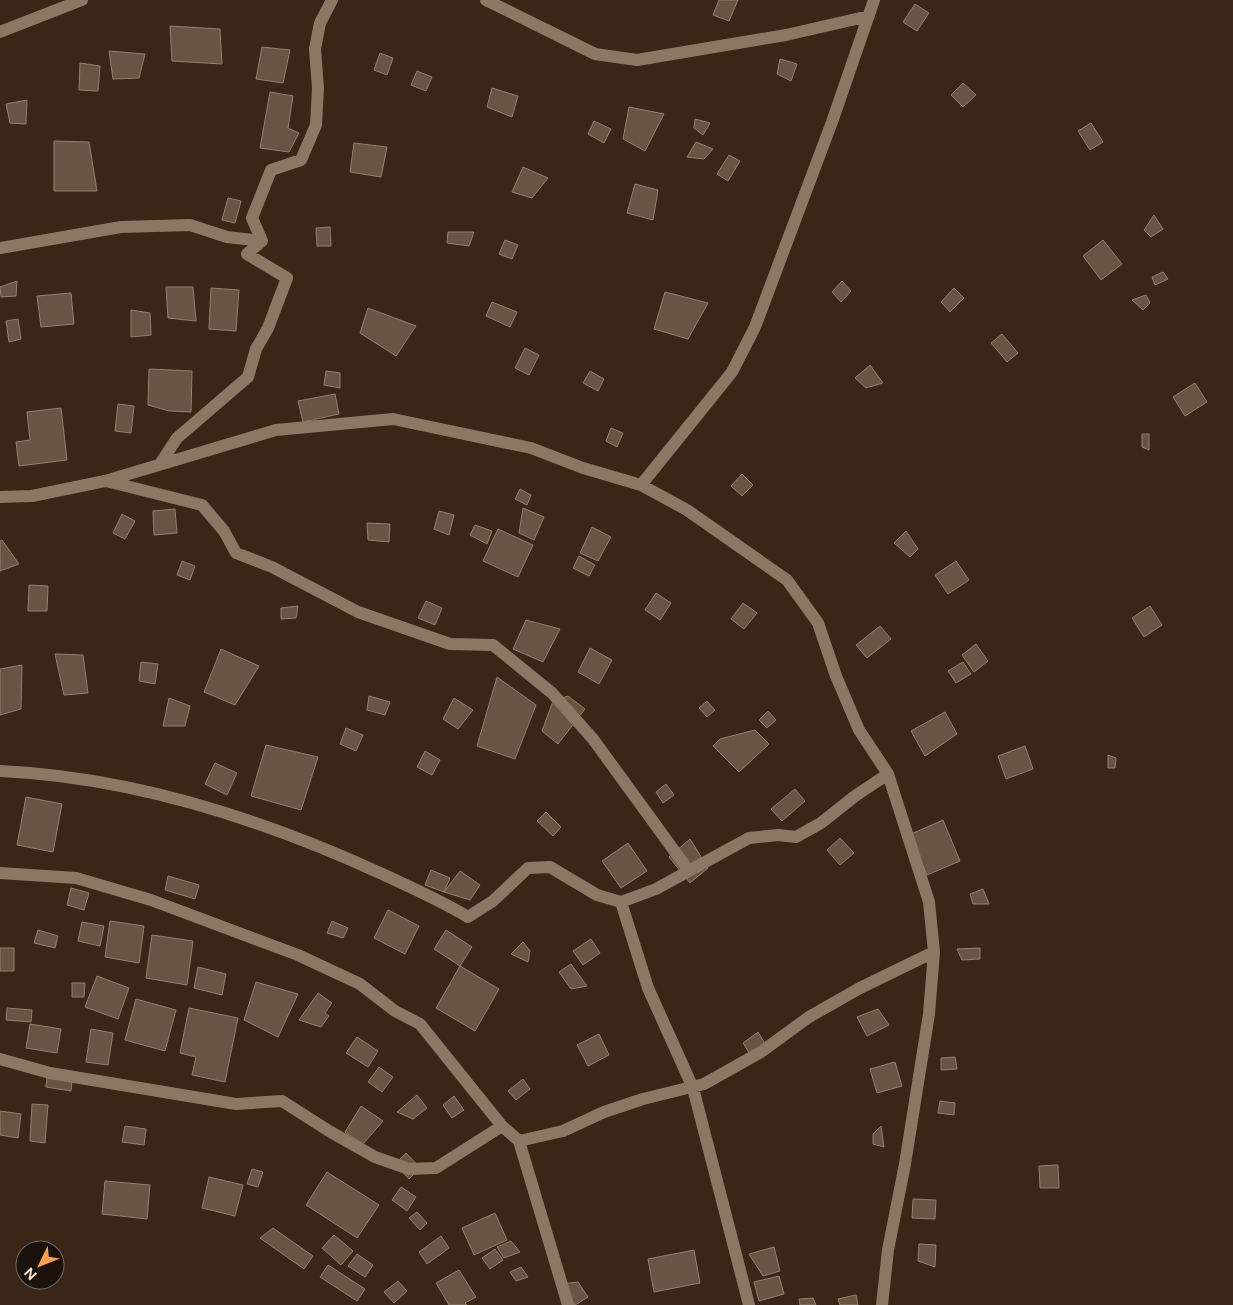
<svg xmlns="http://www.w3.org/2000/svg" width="1233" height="1305" viewBox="0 0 1233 1305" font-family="Figtree,sans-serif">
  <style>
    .building { fill: #685443; stroke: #957f6d }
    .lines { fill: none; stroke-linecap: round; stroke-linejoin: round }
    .minor { stroke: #8c7765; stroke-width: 12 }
  </style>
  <rect width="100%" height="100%" fill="#392617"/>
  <!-- building -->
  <path class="building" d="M 719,0 L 738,0 L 729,21 L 713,15 Z
    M 915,4 L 929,13 L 917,31 L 903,22 Z
    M 170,26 L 220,29 L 222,64 L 172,61 Z
    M 262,47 L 290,50 L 283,83 L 256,79 Z
    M 109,51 L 145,54 L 139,78 L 113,79 Z
    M 380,53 L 393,58 L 387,75 L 374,70 Z
    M 780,59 L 797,64 L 791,81 L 777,74 Z
    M 80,63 L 100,66 L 98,91 L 79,90 Z
    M 417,71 L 432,77 L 426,91 L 411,85 Z
    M 963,83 L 976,95 L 963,107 L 951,95 Z
    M 492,88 L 518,96 L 512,117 L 487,107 Z
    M 270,92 L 293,96 L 288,128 L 299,133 L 289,152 L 260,148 Z
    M 27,100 L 26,124 L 10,123 L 6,104 Z
    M 629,107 L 664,114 L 645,151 L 623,139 Z
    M 695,119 L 710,123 L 703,135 L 694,128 Z
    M 594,121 L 611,129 L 604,143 L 588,134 Z
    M 1091,123 L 1103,142 L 1090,150 L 1078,131 Z
    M 54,141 L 89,142 L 97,191 L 54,191 Z
    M 696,142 L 713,149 L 704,159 L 687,157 Z
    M 354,143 L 387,147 L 381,177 L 350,172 Z
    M 729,155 L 740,161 L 728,181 L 717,174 Z
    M 523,167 L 548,178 L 532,198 L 512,192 Z
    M 635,184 L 658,190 L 653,220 L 627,213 Z
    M 228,198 L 241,201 L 235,223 L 222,220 Z
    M 1154,215 L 1163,229 L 1151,237 L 1144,230 Z
    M 330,227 L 331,246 L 317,246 L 316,228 Z
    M 448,232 L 474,232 L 469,246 L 447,243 Z
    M 505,240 L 518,245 L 512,259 L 499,254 Z
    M 1103,240 L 1122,264 L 1101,280 L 1083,256 Z
    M 1163,272 L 1168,279 L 1155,285 L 1152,277 Z
    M 17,281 L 16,296 L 1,297 L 0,287 Z
    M 842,281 L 851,291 L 841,302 L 832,292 Z
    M 166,287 L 193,287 L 196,321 L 168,318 Z
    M 211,288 L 239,290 L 236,331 L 209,329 Z
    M 954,288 L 964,298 L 950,312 L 941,302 Z
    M 665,292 L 708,303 L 688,339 L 654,329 Z
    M 71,293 L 74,324 L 41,327 L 37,296 Z
    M 1146,295 L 1150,303 L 1143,310 L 1132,300 Z
    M 492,302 L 517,312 L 510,327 L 486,316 Z
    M 368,308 L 416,326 L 396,356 L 360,333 Z
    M 131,310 L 150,313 L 151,335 L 131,337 Z
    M 18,319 L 21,339 L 9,342 L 6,321 Z
    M 1002,334 L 1018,353 L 1007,362 L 991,343 Z
    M 525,348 L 539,355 L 529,375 L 515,368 Z
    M 870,365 L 883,383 L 866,388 L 855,378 Z
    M 149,369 L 192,371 L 191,412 L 169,411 L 148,405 Z
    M 326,371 L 340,373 L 340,388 L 324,385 Z
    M 590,371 L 604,379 L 598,391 L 583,383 Z
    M 1195,383 L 1207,402 L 1185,416 L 1173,397 Z
    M 335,394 L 339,414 L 303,422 L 298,401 Z
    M 118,404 L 134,406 L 131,433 L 115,431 Z
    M 61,408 L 67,460 L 19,466 L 16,442 L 30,440 L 27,412 Z
    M 611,428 L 623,433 L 617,447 L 606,441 Z
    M 1142,434 L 1149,434 L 1149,450 L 1142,447 Z
    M 742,474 L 753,485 L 742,496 L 731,486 Z
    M 520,489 L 531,495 L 527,505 L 515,499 Z
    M 523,508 L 544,517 L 534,540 L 519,533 Z
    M 175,509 L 177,533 L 154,535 L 153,511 Z
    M 439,511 L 454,515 L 449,535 L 434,529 Z
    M 122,514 L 135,521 L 125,539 L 113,533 Z
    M 367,523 L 390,524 L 389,542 L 368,540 Z
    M 475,525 L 492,531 L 487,544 L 470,535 Z
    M 592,527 L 611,537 L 598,561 L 580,553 Z
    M 498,529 L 533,545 L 518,577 L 483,561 Z
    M 906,531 L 918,549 L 910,557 L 894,543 Z
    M 2,540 L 19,564 L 0,571 L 0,541 Z
    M 579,556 L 595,565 L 589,576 L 573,568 Z
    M 182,561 L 195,566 L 190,580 L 177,575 Z
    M 956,561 L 969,580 L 948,594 L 935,575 Z
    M 29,585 L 48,586 L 47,611 L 28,611 Z
    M 656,593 L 671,603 L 660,620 L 645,610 Z
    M 426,601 L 442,608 L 435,625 L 418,618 Z
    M 743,603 L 757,613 L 744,629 L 731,619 Z
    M 298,606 L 296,618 L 281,619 L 281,608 Z
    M 1150,606 L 1162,625 L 1144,637 L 1132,618 Z
    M 526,620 L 560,629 L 543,662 L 513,649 Z
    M 880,626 L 891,639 L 867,658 L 856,645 Z
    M 976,644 L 988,661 L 974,672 L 962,655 Z
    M 590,648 L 612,660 L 599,684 L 578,672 Z
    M 221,649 L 259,666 L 235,705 L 204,692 Z
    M 55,654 L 83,655 L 88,693 L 64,695 Z
    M 141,662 L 158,664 L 155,684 L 139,681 Z
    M 963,662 L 971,674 L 956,683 L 948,671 Z
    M 22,665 L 21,709 L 0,715 L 0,669 Z
    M 497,677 L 536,705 L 515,759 L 477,746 Z
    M 369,696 L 390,702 L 385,715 L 367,710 Z
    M 568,696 L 585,709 L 558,744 L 542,731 L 553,701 Z
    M 169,698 L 190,706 L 185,726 L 163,726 Z
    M 454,698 L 473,710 L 458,729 L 443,719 Z
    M 707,701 L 715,710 L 707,717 L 699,708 Z
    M 768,711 L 776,720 L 767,728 L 759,720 Z
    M 945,712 L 957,734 L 925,756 L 911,731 Z
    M 346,728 L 363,735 L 356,751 L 340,744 Z
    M 755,730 L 769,744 L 739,772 L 713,746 L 720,739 Z
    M 266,745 L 318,757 L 301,810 L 251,796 Z
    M 1025,746 L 1033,769 L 1006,779 L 998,756 Z
    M 425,751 L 440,760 L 432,775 L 417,767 Z
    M 1108,755 L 1116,758 L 1115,768 L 1108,768 Z
    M 215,763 L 237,773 L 227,795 L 205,784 Z
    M 666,784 L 674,795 L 663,803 L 656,792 Z
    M 795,789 L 805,801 L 782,821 L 771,809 Z
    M 26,797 L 62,804 L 53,852 L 17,845 Z
    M 546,812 L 561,827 L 553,836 L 537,821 Z
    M 943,820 L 960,861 L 927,875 L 909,835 Z
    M 840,838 L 854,853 L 840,865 L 827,850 Z
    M 690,839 L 708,868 L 690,883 L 669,857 Z
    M 628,843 L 647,871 L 621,888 L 602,861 Z
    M 431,870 L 450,878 L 444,892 L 425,885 Z
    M 460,871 L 480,885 L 470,900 L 444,892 Z
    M 168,876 L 199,885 L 195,899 L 165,890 Z
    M 71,888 L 89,893 L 84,910 L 67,905 Z
    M 983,889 L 989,904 L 973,904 L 970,894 Z
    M 388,910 L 419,926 L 405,954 L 374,938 Z
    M 110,921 L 144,926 L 139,963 L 105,957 Z
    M 332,921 L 348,928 L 343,938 L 327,933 Z
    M 82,922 L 104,926 L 100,946 L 78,941 Z
    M 38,930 L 58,936 L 55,948 L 34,943 Z
    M 446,930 L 472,947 L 460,966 L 434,949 Z
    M 152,935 L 193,941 L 187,985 L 146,978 Z
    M 591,939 L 600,953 L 583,965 L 573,951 Z
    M 523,942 L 530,951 L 528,962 L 511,954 Z
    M 0,948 L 14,948 L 14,971 L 0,971 Z
    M 980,948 L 980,959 L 962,960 L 957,949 Z
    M 571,964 L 587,986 L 571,989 L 559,972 Z
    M 460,966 L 499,989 L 475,1031 L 436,1008 Z
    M 198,967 L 226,974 L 222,995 L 194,988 Z
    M 97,976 L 129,988 L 118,1019 L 85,1007 Z
    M 256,982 L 298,994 L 278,1037 L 244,1020 Z
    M 72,983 L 85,983 L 84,997 L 72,997 Z
    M 318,993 L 332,1003 L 325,1013 L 329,1016 L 321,1027 L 299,1020 Z
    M 136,999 L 176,1010 L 165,1051 L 125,1040 Z
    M 7,1008 L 32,1010 L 31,1022 L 6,1020 Z
    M 189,1008 L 238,1018 L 225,1082 L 192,1075 L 196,1057 L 180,1053 Z
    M 878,1009 L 889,1025 L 867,1036 L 857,1017 Z
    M 30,1024 L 61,1029 L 57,1053 L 26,1048 Z
    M 91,1029 L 113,1033 L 108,1065 L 86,1062 Z
    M 758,1032 L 765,1044 L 750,1054 L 743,1043 Z
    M 599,1034 L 609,1055 L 588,1066 L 577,1045 Z
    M 357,1037 L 378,1051 L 368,1067 L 346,1053 Z
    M 955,1057 L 957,1069 L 941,1070 L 941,1058 Z
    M 895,1062 L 902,1086 L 877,1093 L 870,1069 Z
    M 379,1067 L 393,1077 L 382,1092 L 368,1082 Z
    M 47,1077 L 72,1081 L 71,1091 L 46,1087 Z
    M 523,1079 L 530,1089 L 516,1100 L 508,1091 Z
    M 417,1095 L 427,1108 L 413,1119 L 397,1112 Z
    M 454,1096 L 464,1110 L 452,1118 L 443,1105 Z
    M 940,1101 L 955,1103 L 954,1115 L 938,1113 Z
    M 32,1104 L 48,1105 L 45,1143 L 30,1141 Z
    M 361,1106 L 383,1121 L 363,1144 L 345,1132 Z
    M 0,1111 L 21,1114 L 18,1138 L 0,1135 Z
    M 125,1126 L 146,1129 L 144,1145 L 122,1142 Z
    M 881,1126 L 884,1147 L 873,1144 L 873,1134 Z
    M 406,1153 L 420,1168 L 409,1179 L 395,1164 Z
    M 1058,1165 L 1059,1188 L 1040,1188 L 1039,1166 Z
    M 252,1169 L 263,1172 L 258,1187 L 247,1184 Z
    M 327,1172 L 379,1205 L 357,1238 L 306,1205 Z
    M 209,1177 L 243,1185 L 235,1216 L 202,1208 Z
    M 105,1181 L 150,1185 L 147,1219 L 102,1214 Z
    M 401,1187 L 416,1197 L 407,1211 L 392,1200 Z
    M 913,1199 L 936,1200 L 935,1219 L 912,1218 Z
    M 417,1212 L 427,1223 L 420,1230 L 409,1218 Z
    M 495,1213 L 507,1240 L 474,1255 L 462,1228 Z
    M 273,1228 L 313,1256 L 304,1269 L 260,1238 Z
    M 334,1235 L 353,1251 L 341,1265 L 322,1248 Z
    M 441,1236 L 449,1248 L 427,1264 L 419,1252 Z
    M 511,1241 L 520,1252 L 504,1258 L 497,1247 Z
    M 919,1244 L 936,1245 L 935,1267 L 918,1261 Z
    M 774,1247 L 780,1271 L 763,1276 L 749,1254 Z
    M 495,1249 L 503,1260 L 490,1269 L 482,1258 Z
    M 694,1250 L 700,1283 L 654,1292 L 648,1259 Z
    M 357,1254 L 373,1265 L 365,1277 L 348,1266 Z
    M 328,1265 L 365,1289 L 357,1301 L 320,1277 Z
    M 521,1267 L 528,1277 L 516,1281 L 510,1272 Z
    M 459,1270 L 476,1297 L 465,1303 L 467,1305 L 449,1305 L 436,1283 Z
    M 779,1276 L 784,1294 L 759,1301 L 754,1282 Z
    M 398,1281 L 407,1291 L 394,1303 L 384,1292 Z
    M 578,1282 L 588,1297 L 575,1305 L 562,1284 Z
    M 856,1295 L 858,1305 L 840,1305 L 838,1299 Z
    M 813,1298 L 816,1305 L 800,1305 L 799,1299 Z"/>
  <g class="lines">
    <!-- minor -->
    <path class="minor" d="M 486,0 L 595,54 L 637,60 L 786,35 L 869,16
      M 0,32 L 82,0
      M 262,241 L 252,218 L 271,170 L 301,160 L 316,125 L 318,88 L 315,49 L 320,23 L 332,0
      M 0,248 L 121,227 L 190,225 L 227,237 L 262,241
      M 160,464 L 177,438 L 248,377 L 256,349 L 268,328 L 287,278 L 247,254 L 262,241
      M 106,481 L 202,505 L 224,531 L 236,553 L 272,567 L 358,612 L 450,644 L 493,645 L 552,693 L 593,739 L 689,871
      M 641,485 L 732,372 L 755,327 L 832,122 L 874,0
      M 0,497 L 32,496 L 105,481 L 276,430 L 393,419 L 531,448 L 583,468 L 641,485 L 687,510 L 787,580 L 818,623 L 836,676 L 859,730 L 888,774 L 929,902 L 934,952 L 929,1014 L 905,1164 L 888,1250 L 882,1305
      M 0,771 C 132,777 260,818 380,873 C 410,887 440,900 468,917 L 493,901 L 528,868 L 550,867 L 597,895 L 621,902 L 656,889 L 749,838 L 778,835 L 796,837 L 821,823 L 855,796 L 888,774
      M 0,873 L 76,878 L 151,900 L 298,955 L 360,984 L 395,1011 L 420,1024 L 502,1126 L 519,1141 L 568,1305
      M 621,902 L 648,988 L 693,1088 L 749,1305
      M 0,1059 L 50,1073 L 236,1104 L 282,1101 L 329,1131 L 375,1157 L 409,1169 L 436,1168 L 502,1126
      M 519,1141 L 563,1131 L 604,1112 L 643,1099 L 704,1084 L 761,1052 L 809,1017 L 860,988 L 934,952"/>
  </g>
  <!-- north arrow -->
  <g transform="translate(40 1265) rotate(227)"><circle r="24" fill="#1a120b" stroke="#71675f"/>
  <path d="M0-4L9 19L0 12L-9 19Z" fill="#f9a04c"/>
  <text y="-8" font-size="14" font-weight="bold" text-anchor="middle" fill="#f3e6dd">N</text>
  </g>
</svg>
